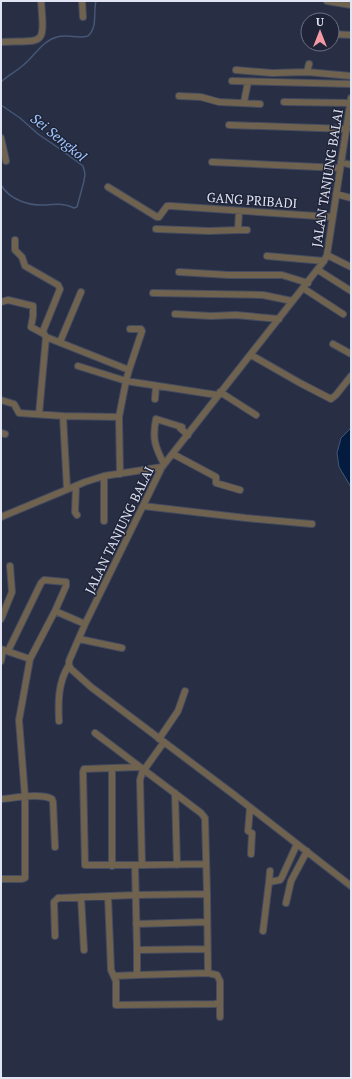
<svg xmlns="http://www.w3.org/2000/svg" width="352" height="1079" viewBox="0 0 352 1079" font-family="'PT Serif',serif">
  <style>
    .water { fill: #021b3f; stroke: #455775 }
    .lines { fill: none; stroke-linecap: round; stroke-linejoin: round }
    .stream { stroke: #455775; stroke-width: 1.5 }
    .minor-casing { stroke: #454b60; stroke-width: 8 }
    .minor { stroke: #6f634f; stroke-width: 6 }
    .labels { text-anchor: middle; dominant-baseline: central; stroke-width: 3; stroke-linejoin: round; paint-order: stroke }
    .street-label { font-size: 13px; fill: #e0e4f3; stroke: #1f2439 }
    .water-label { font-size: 14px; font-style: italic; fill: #a1c7fb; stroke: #1f2439 }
  </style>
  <rect width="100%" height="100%" fill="#282e44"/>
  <!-- water -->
  <path class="water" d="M 351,428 L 351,487 L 339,467 L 337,453 L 341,438 Z"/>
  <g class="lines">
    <!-- stream -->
    <path class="stream" d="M 1,82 C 8,75 14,73 21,67 C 34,58 41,41 57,37 C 68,34 78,39 88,36 C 98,27 93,12 96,1
      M 1,105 L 20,118 L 38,134 L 60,149 L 83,166 L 85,174 L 84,181 L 77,207 L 74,208 C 71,207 68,205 65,205 C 58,203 52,205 46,205 C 29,206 10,200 1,185"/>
    <!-- minor casing -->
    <g class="minor-casing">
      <path id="minor" d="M 82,1 L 83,17
        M 327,1 L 351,5
        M 332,34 L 351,35
        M 1,42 C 44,40 45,48 41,1
        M 236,70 L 272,73 L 307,72 L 351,76
        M 307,72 L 309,64
        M 232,81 L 351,84
        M 179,96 L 201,97 L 219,102 L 260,104
        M 351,98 L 327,255 L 324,261 L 162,467 L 85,624 L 69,661 L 69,665 L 71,669 L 91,687 L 233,794 L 351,886
        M 244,102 L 248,82
        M 284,102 L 350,103
        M 229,125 L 347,129
        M 1,138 L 6,161
        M 212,162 L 340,168
        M 341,162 L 351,165
        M 108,187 L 157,217 L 159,217 L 167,206 L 171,206 L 332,217
        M 336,194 L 351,198
        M 156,229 L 209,231 L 238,230 L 239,211
        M 238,230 L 247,230
        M 15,240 L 15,250 L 22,257 L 25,266 L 58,285 L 60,289 L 43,331 L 44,334 L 46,337 L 39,414
        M 327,255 L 351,267
        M 267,256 L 324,261
        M 318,270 L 351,291
        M 179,272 L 229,275 L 282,275 L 308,283
        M 303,288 L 343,314
        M 153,293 L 263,295 L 292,301
        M 1,302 L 8,300 L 33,306 L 33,316 L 31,327 L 44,334
        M 175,314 L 211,316 L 236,315 L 279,319
        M 46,337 L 129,370 L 126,381 L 217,395
        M 60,342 L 81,292
        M 333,344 L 351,354
        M 251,355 L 300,383 L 331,399 L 336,395 L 351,376
        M 129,370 L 142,331 L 141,329 L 130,329
        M 220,392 L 256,415
        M 155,399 L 156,386
        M 1,400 L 14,404 L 19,413 L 63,416 L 119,417 L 126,381 L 78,366
        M 63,416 L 67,489
        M 119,417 L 120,474
        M 1,433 L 5,434
        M 173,454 L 216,477 L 216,483 L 240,490
        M 164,464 C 155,447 152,438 156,419 L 182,427 L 180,428 L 188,435
        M 104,476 L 104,521
        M 76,486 L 75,512 L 77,515
        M 143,506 L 246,518 L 312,524
        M 1,517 L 85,482 L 104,476 L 162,467
        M 1,619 L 12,592 L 10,566
        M 79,639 L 122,648
        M 1,649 L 30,659
        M 8,651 L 41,583 L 44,580 L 66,582 L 66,586 L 55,611
        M 1,661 L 3,650
        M 59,721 C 58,702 58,682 69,665
        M 95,733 L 140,767
        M 159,739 L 178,711 L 185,691
        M 112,769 L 112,866
        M 175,793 L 177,865
        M 1,799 C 15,798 40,793 52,799 L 53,802 L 55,847
        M 250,808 L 248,831 L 252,833 L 251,854
        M 135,865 L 85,865 L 83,772 L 84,769 L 140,767 L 144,770 L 164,742
        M 142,865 L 206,864
        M 1,879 L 22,879 L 25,878 L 25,797 L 19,720 L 30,659 L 55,611 L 85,624
        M 269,882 L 270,871
        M 207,894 L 208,973
        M 108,896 L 111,970 L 116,981 L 116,1005 L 215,1004 L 219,1003
        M 81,897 L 84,950
        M 286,903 L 291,881 L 307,851
        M 136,924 L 207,922
        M 263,931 L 269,882 L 280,880 L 282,877 L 297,844
        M 55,936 L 54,902 L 58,898 L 136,895 L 207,894 L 205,818 L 201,813 L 144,770 L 142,773 L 140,780 L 142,865 L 135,865 L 137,950 L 207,949
        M 137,950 L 137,975 L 208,973 L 217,975 L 220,981 L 220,1017
        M 114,976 L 137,975"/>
    </g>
    <!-- minor -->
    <use href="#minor" class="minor"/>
  </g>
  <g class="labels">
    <!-- street labels -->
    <g class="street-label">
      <text transform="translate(327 178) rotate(-81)">JALAN TANJUNG BALAI</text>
      <text transform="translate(252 200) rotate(4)">GANG PRIBADI</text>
      <text transform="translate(119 530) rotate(-64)">JALAN TANJUNG BALAI</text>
    </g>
    <!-- water labels -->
    <g class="water-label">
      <text transform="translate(59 137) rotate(39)">Sei Sengkol</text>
    </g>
  </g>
  <!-- border -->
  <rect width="352" height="1079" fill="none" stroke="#e0e4f3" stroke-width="4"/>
  <!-- north arrow -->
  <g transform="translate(320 32)"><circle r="19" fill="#1f2439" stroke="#6c7183"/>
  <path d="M0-3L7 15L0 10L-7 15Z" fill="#f49aa5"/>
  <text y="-6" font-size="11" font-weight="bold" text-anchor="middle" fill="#e0e4f3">U</text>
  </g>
</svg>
